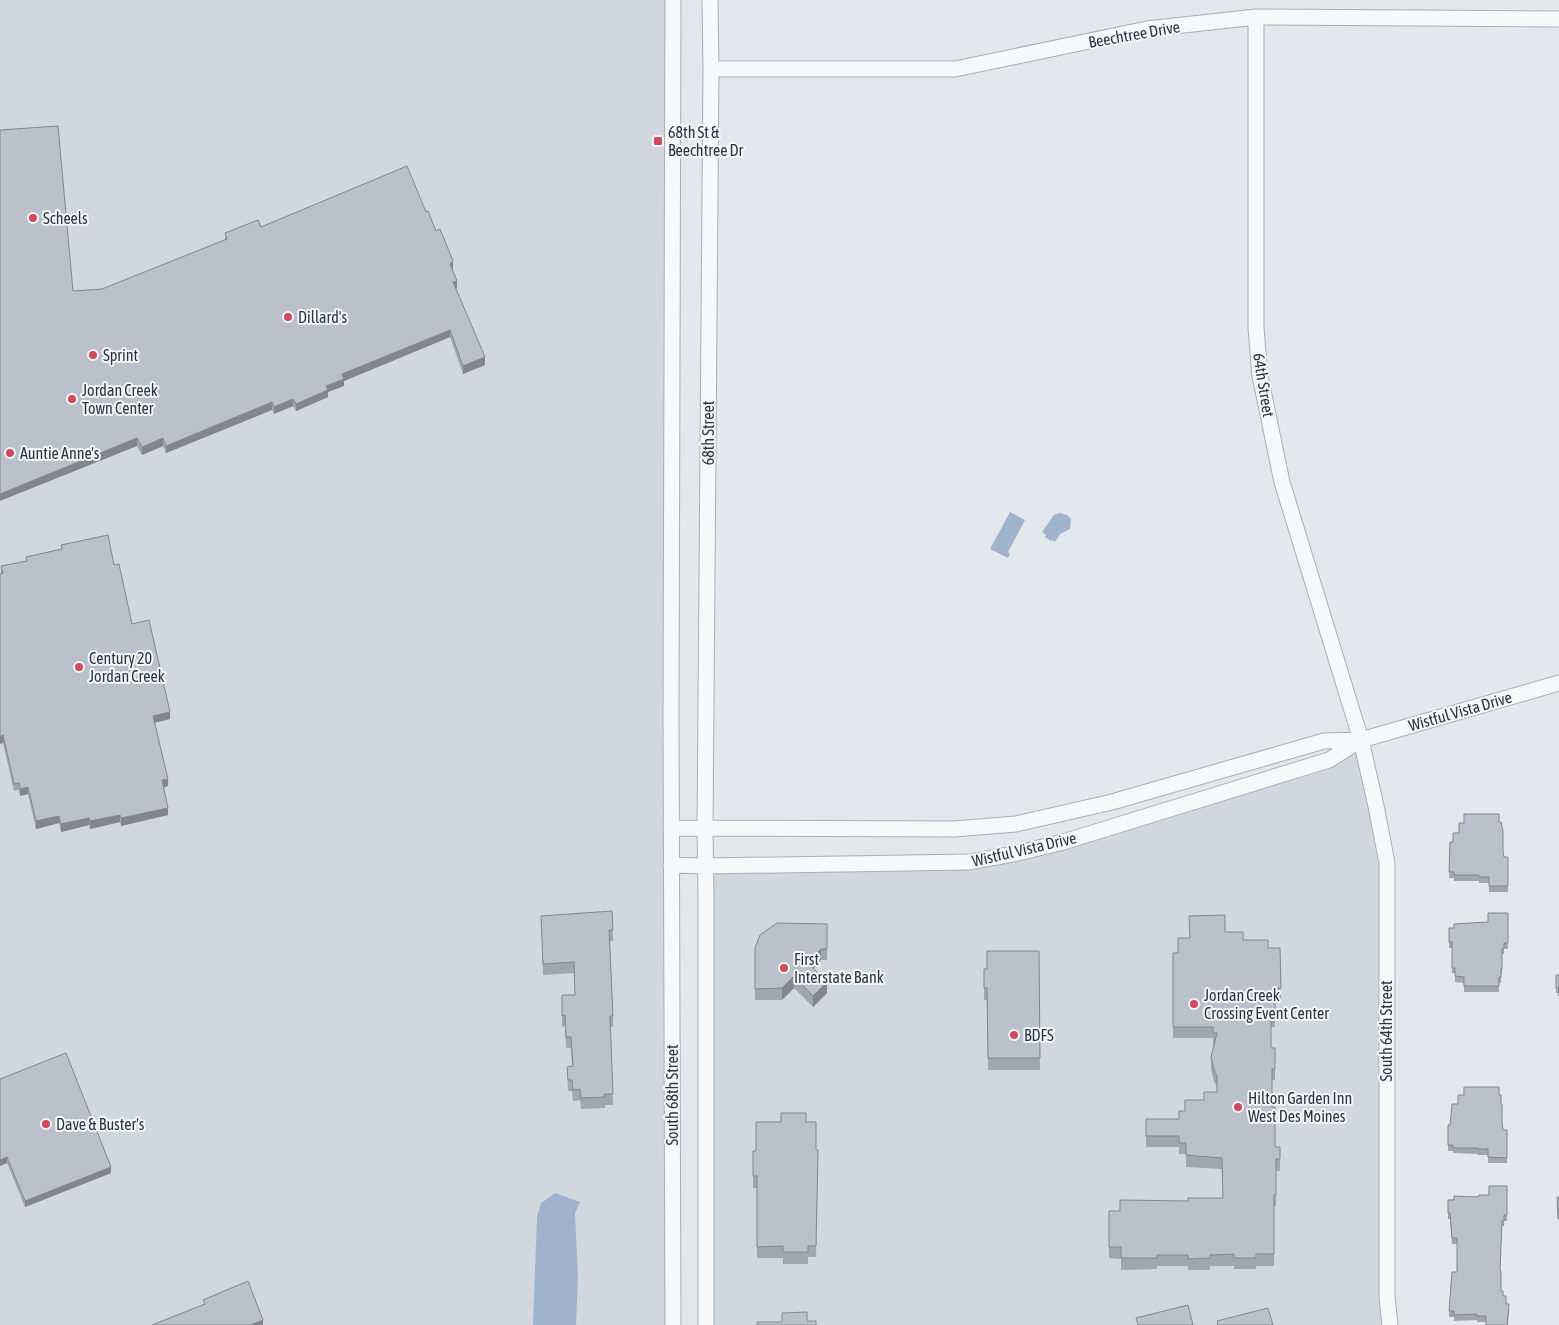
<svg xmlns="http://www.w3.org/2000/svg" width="1559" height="1325" viewBox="0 0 1559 1325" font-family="'Asap Condensed',sans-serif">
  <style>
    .built { fill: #d2d6de }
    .water { fill: #9fb4cc }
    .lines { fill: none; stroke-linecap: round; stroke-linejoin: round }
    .minor-casing { stroke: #a9aeb7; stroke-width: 17 }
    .minor { stroke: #f7f8fa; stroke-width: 15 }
    .wall { fill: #a1a5ae }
    .shaded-wall { fill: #83868d }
    .building { fill: #bbc0ca; stroke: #83868d }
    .poi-dot { fill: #d1495b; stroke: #f4f6f9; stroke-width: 2 }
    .labels { text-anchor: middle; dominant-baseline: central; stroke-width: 4; stroke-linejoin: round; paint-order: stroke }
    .street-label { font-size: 16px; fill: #2b3445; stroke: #f4f6f9 }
    .poi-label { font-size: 16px; fill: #2b3445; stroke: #f4f6f9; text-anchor: start }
  </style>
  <rect width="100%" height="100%" fill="#e4e7ec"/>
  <!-- built -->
  <path class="built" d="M 0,0 L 673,0 L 673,1325 L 0,1325 Z
    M 1361,740 L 1387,863 L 1390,1325 L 706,1325 L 705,866 L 969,854 L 1017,848 L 1329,760 Z"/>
  <!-- water -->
  <path class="water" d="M 1010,512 L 1025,520 L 1008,552 L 1010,554 L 1008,558 L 990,549 Z
    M 1060,513 L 1067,515 L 1071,519 L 1070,529 L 1060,534 L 1055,542 L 1052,540 L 1051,541 L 1045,537 L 1046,535 L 1042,532 L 1054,515 Z
    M 555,1193 L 580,1202 L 575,1213 L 578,1278 L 576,1325 L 533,1325 L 537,1217 L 541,1203 Z"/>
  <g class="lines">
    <!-- minor casing -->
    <g class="minor-casing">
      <path id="minor" d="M 1256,17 L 1256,328 L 1260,376 L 1282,482 L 1361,740 L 1376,806 L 1387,863 L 1387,1297 L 1390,1325
        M 711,69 L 955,69 L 1147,29 L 1256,17 L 1559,19
        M 671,828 L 954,829 L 1016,824 L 1112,802 L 1324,741 L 1361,740 L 1559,683
        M 671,865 L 705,866 L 970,862 L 1018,853 L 1063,842 L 1329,760 L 1359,741
        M 673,1325 L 671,716 L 673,0
        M 706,1325 L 706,901 L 705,829 L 711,69 L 710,0"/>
    </g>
    <!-- minor -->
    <use href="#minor" class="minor"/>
  </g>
  <!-- wall -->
  <path class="wall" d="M 426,212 L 436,231 L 453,269 L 452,269 L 457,288 L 456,288 L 485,365 L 463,374 L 450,337 L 344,381 L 344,386 L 328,392 L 328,397 L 296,411 L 293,406 L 274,414 L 272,410 L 166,453 L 163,446 L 142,455 L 137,446 L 73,291 L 102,289 L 225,240 L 225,233 L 261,227 Z
    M 61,545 L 114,565 L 132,624 L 170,719 L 155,723 L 168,786 L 164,787 L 168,815 L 121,826 L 120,822 L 90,829 L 89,825 L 61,832 L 59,823 L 36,829 L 28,794 L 20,796 L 19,790 L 14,791 L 3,743 L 0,744 L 0,574 L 1,574 L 1,566 L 26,561 L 26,557 L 61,549 Z
    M 1499,822 L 1504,857 L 1508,857 L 1508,892 L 1489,892 L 1489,883 L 1479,883 L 1479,881 L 1454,881 L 1454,878 L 1449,878 L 1450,842 L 1453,842 L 1459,833 Z
    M 1508,913 L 1508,949 L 1504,949 L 1504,954 L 1502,954 L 1502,974 L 1501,974 L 1501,983 L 1499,983 L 1499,992 L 1464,992 L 1464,983 L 1455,982 L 1455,973 L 1452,973 L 1452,948 L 1449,948 L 1449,928 L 1454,928 L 1488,922 Z
    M 541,916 L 613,930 L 613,941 L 610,941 L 613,1016 L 613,1027 L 610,1027 L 613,1105 L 605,1105 L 605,1108 L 581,1109 L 580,1100 L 573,1101 L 572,1091 L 568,1091 L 567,1067 L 572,1066 L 571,1048 L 566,1048 L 565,1026 L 562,1027 L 562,995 L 575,995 L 574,973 L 543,975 Z
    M 827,924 L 827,960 L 821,960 L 814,968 L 827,993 L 813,1007 L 794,988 L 782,1000 L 755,1000 L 755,948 Z
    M 1225,932 L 1243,940 L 1268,948 L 1280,948 L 1281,999 L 1276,999 L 1275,1002 L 1275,1027 L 1271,1027 L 1271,1048 L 1275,1048 L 1275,1080 L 1272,1080 L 1272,1107 L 1275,1147 L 1280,1147 L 1280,1171 L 1276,1171 L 1276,1206 L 1274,1206 L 1274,1266 L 1256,1266 L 1256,1269 L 1234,1269 L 1234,1266 L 1210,1266 L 1210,1270 L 1188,1270 L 1188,1266 L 1157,1266 L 1157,1269 L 1121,1270 L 1121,1259 L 1109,1258 L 1109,1211 L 1120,1211 L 1188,1201 L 1223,1198 L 1222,1169 L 1186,1167 L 1186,1154 L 1179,1154 L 1179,1147 L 1146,1147 L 1146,1119 L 1179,1119 L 1185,1111 L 1217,1092 L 1217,1087 L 1214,1081 L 1211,1069 L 1211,1057 L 1214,1044 L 1213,1045 L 1213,1038 L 1173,1038 L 1173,953 L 1178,953 L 1189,938 Z
    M 1039,951 L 1040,1070 L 988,1070 L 987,1000 L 984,1000 L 984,981 L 987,969 Z
    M 1556,975 L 1559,975 L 1559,1002 L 1559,993 L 1556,993 Z
    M 0,1079 L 111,1173 L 25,1207 L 7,1163 L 0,1166 Z
    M 1499,1095 L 1503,1130 L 1507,1130 L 1507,1163 L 1488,1163 L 1488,1155 L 1478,1155 L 1478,1154 L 1453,1153 L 1453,1151 L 1448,1151 L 1448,1125 L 1450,1125 L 1458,1104 Z
    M 806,1122 L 816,1150 L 818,1150 L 816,1257 L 808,1257 L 808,1264 L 783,1264 L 783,1258 L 757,1258 L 757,1188 L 753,1188 L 753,1151 L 756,1151 Z
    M 1507,1186 L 1507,1221 L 1504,1221 L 1504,1226 L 1502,1226 L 1500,1271 L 1501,1291 L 1509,1310 L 1508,1325 L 1486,1325 L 1486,1322 L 1477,1322 L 1477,1320 L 1454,1321 L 1454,1317 L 1449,1317 L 1449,1311 L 1457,1272 L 1457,1244 L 1452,1244 L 1450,1219 L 1448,1219 L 1448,1200 L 1489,1195 Z"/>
  <!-- shaded-wall -->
  <path class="shaded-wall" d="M 453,261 L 453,269 L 450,271 L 450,264 Z
    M 457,281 L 457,288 L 453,289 L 453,282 Z
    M 450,330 L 450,337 L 344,381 L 344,386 L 328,392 L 328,397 L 296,411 L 296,404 L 326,386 L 342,374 Z
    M 485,357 L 485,365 L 463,374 L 463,366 Z
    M 293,399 L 293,406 L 274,414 L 274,407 Z
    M 272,402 L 272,410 L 166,453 L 166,446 Z
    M 137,438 L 137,446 L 0,501 L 0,494 Z
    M 163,438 L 163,446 L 142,455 L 142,447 Z
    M 170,712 L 170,719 L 153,723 L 153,716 Z
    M 3,735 L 3,743 L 0,744 L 0,737 Z
    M 168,779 L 168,786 L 162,788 L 162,780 Z
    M 28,787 L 28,794 L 20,796 L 20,789 Z
    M 168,808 L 168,815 L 121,826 L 121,818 Z
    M 120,815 L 120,822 L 90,829 L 90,821 Z
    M 59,816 L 59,823 L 36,829 L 36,821 Z
    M 89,818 L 89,825 L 61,832 L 61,824 Z
    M 821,949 L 821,960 L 808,974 L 808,963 Z
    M 794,976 L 794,988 L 782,1000 L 782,988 Z
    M 827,982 L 827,993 L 813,1007 L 813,996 Z
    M 7,1157 L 7,1163 L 0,1166 L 0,1160 Z
    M 111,1167 L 111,1173 L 25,1207 L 25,1201 Z
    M 263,1320 L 263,1325 L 250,1325 Z"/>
  <!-- building -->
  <path class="building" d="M 58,126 L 73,291 L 102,289 L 227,239 L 225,233 L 258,220 L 261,227 L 407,166 L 426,212 L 428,211 L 436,231 L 440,229 L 453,261 L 450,264 L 457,281 L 453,282 L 485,357 L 463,366 L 450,330 L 342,374 L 344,379 L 326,386 L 328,390 L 296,404 L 293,399 L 274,407 L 272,402 L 166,446 L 163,438 L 142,447 L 137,438 L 0,494 L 0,130 Z
    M 108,535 L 114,565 L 119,564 L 132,624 L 149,620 L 170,712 L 153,716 L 168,779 L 162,780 L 168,808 L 121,818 L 120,815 L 90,821 L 89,818 L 61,824 L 59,816 L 36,821 L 28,787 L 20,789 L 19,783 L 14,784 L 3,735 L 0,737 L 0,574 L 3,573 L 1,566 L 27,561 L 26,557 L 62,549 L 61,545 Z
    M 1464,814 L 1499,814 L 1499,822 L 1501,822 L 1503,831 L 1503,851 L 1504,857 L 1508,857 L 1508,886 L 1489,886 L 1489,877 L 1479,877 L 1479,875 L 1454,875 L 1454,872 L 1449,872 L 1450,842 L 1453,842 L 1453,833 L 1459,833 L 1459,823 L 1464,823 Z
    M 612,911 L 613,930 L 609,930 L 613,1016 L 610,1016 L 613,1094 L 604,1094 L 605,1097 L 581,1098 L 580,1089 L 573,1090 L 572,1080 L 568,1080 L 567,1067 L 573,1066 L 571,1037 L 566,1037 L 565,1015 L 562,1016 L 562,995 L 575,995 L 574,962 L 543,964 L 541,916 Z
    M 1488,913 L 1508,913 L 1508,943 L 1504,943 L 1504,948 L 1502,949 L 1502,969 L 1501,969 L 1501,977 L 1499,977 L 1499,986 L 1464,986 L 1464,977 L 1455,976 L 1455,968 L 1452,968 L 1452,942 L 1449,942 L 1449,928 L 1454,928 L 1454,924 L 1488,922 Z
    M 1225,915 L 1225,932 L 1243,932 L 1243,940 L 1268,940 L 1268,948 L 1280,948 L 1281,988 L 1276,988 L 1275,990 L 1275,1016 L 1271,1016 L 1271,1048 L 1275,1048 L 1275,1069 L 1272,1069 L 1272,1107 L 1275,1107 L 1275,1147 L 1280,1147 L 1280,1159 L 1276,1159 L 1276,1195 L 1274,1195 L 1274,1254 L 1256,1254 L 1256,1258 L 1234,1258 L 1234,1254 L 1210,1255 L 1210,1258 L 1188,1259 L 1188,1255 L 1157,1255 L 1157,1258 L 1121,1258 L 1121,1247 L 1109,1247 L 1109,1211 L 1120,1211 L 1120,1200 L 1188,1201 L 1188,1198 L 1223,1198 L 1222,1158 L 1186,1155 L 1186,1143 L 1179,1143 L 1179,1136 L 1146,1136 L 1146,1119 L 1179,1119 L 1179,1111 L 1185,1111 L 1185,1100 L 1204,1100 L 1204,1092 L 1217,1092 L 1217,1076 L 1214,1069 L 1211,1057 L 1217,1033 L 1213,1033 L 1213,1027 L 1173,1027 L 1173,953 L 1178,953 L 1178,938 L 1190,938 L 1189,916 Z
    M 777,923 L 827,924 L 827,949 L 821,949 L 808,963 L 827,982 L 813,996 L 794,976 L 782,988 L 755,989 L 755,948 L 760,935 Z
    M 987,951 L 1039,951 L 1040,1058 L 988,1058 L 987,988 L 984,988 L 984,969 L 987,969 Z
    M 1556,975 L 1559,975 L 1559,996 L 1559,988 L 1556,988 Z
    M 66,1053 L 111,1167 L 25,1201 L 7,1157 L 0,1160 L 0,1079 Z
    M 1464,1087 L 1499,1087 L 1499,1095 L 1501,1095 L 1501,1104 L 1502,1104 L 1502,1124 L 1503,1130 L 1507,1130 L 1507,1158 L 1488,1157 L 1488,1149 L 1478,1149 L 1478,1148 L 1453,1148 L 1453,1145 L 1448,1145 L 1448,1125 L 1450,1125 L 1452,1104 L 1458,1104 L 1458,1095 L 1464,1095 Z
    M 781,1113 L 806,1113 L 806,1122 L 816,1122 L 816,1150 L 818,1150 L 816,1246 L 808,1246 L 808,1252 L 783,1252 L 783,1246 L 757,1247 L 757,1176 L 753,1176 L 753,1151 L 756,1151 L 756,1122 L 781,1122 Z
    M 1489,1186 L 1507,1186 L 1507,1215 L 1504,1215 L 1504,1221 L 1502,1221 L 1500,1271 L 1501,1271 L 1501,1291 L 1503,1291 L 1503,1296 L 1506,1296 L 1506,1304 L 1509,1304 L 1507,1325 L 1486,1325 L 1486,1316 L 1477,1316 L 1477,1314 L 1454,1315 L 1454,1311 L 1449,1311 L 1452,1272 L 1457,1272 L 1457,1238 L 1452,1238 L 1450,1213 L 1448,1213 L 1448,1200 L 1454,1200 L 1454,1196 L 1479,1197 L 1479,1195 L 1489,1195 Z
    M 1557,1197 L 1559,1197 L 1559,1219 L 1558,1219 Z
    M 248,1281 L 263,1320 L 250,1325 L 152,1325 L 205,1304 L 203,1300 Z
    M 1188,1305 L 1193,1325 L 1138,1325 L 1136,1318 Z
    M 1268,1308 L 1273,1325 L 1218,1325 L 1217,1321 Z
    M 807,1312 L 807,1321 L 816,1321 L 816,1325 L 757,1325 L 757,1322 L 782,1322 L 782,1313 Z"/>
  <!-- markers -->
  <g class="poi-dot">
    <rect x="653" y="136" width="10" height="10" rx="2.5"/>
    <circle cx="33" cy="218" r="5"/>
    <circle cx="288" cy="317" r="5"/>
    <circle cx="93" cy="355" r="5"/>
    <circle cx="72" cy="399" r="5"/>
    <circle cx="10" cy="453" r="5"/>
    <circle cx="79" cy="667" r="5"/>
    <circle cx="784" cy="968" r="5"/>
    <circle cx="1194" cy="1004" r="5"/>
    <circle cx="1014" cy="1035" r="5"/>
    <circle cx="1238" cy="1107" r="5"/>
    <circle cx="46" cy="1124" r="5"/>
  </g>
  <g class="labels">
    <!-- street labels -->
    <g class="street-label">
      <text transform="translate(1134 34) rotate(-10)">Beechtree Drive</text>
      <text transform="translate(1264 385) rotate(81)">64th Street</text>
      <text transform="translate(708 433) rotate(-90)">68th Street</text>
      <text transform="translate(1460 711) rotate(-16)">Wistful Vista Drive</text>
      <text transform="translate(1024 849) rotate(-13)">Wistful Vista Drive</text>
      <text transform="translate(1386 1031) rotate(-90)">South 64th Street</text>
      <text transform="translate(672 1095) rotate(-90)">South 68th Street</text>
    </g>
    <!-- poi labels -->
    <g class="poi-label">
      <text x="668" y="132">68th St &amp;<tspan x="668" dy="18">Beechtree Dr</tspan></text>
      <text x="43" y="218">Scheels</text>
      <text x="298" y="317">Dillard's</text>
      <text x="103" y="355">Sprint</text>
      <text x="82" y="390">Jordan Creek<tspan x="82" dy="18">Town Center</tspan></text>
      <text x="20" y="453">Auntie Anne's</text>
      <text x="89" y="658">Century 20<tspan x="89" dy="18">Jordan Creek</tspan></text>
      <text x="794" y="959">First<tspan x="794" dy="18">Interstate Bank</tspan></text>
      <text x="1204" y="995">Jordan Creek<tspan x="1204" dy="18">Crossing Event Center</tspan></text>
      <text x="1024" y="1035">BDFS</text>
      <text x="1248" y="1098">Hilton Garden Inn<tspan x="1248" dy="18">West Des Moines</tspan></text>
      <text x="56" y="1124">Dave &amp; Buster's</text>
    </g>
  </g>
</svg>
